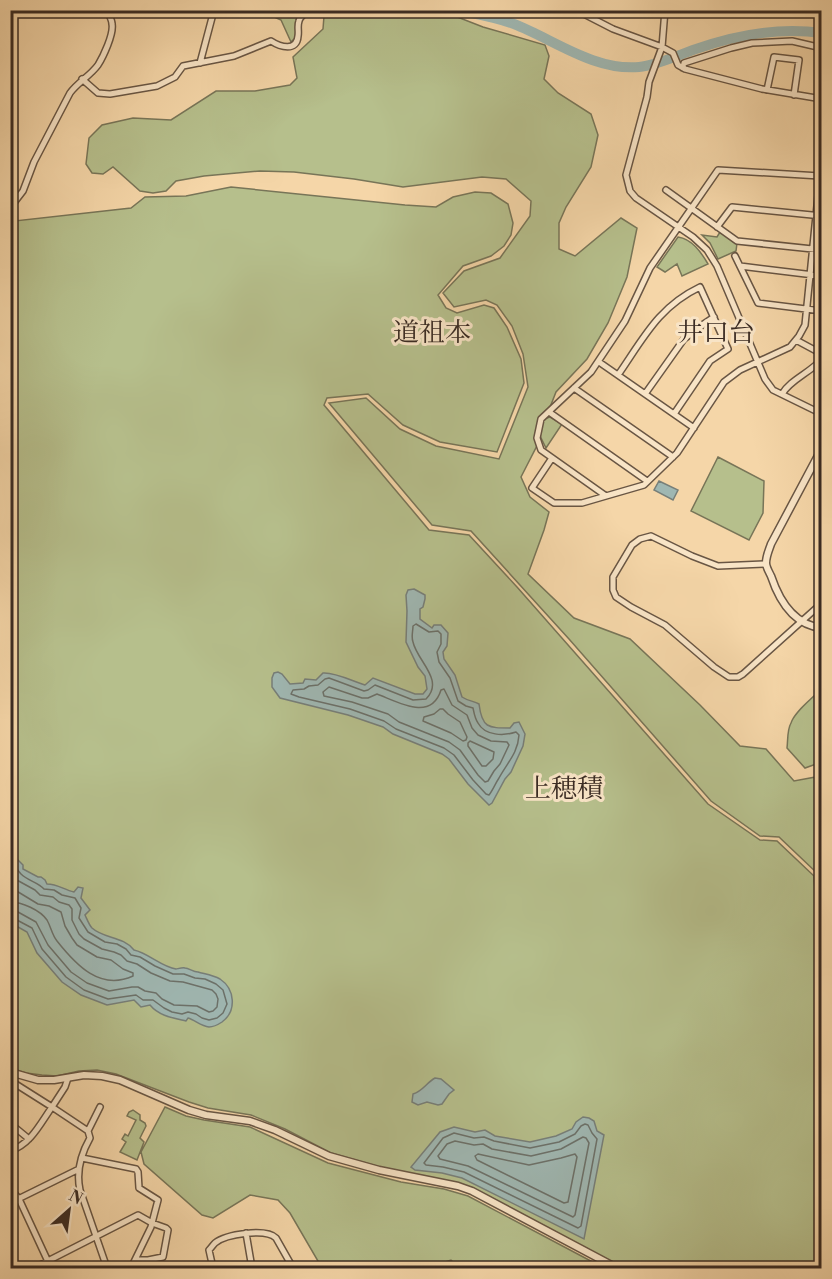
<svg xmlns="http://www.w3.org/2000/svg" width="832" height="1279" viewBox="0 0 832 1279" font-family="'Libre Bodoni','Noto Serif JP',serif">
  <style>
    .green { fill: #b6bf8c; stroke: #787558; stroke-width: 1.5 }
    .water { fill: #9fb7b2; stroke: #777f79; stroke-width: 1.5 }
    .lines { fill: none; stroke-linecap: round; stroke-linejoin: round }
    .shore { stroke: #6c716a; stroke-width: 1.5 }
    .river { stroke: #9fb7b2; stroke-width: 10 }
    .minor-casing { stroke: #695644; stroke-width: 8 }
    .tertiary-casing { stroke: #695644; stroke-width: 9 }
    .minor { stroke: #f8e4c6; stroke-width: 5 }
    .tertiary { stroke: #f8e4c6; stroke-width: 6 }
    .labels { text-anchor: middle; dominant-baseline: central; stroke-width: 6; stroke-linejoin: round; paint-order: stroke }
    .neighbourhood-label { font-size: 26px; fill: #3a2b23; stroke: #f8e4c6 }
  </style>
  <rect width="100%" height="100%" fill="#f5d6a8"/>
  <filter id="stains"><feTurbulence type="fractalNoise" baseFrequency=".00333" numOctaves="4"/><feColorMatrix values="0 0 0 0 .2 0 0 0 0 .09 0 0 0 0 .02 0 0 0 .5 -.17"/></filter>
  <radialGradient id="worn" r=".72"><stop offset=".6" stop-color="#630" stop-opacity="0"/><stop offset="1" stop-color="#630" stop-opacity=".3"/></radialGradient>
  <!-- green -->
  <path class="green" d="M 272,11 L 305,11 L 299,15 L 300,33 L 291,42 L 281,20 L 272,16 Z
    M 309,11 L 442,11 L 483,27 L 545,45 L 549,56 L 544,79 L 558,93 L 591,114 L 598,135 L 591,167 L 566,207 L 559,223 L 559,249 L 575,256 L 621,218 L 637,228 L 627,277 L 608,323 L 587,359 L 556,392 L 547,415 L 547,418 L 550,417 L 562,424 L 546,448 L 541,438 L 521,477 L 530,497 L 549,512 L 544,530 L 528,574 L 574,618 L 630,639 L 700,705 L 740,746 L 766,749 L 794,781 L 821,776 L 821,903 L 820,903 L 818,874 L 779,837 L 760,836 L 711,801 L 569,639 L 471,531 L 432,525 L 329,403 L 366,398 L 400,429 L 436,446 L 499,459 L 528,387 L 523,354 L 512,326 L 497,305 L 486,300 L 454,307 L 443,293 L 464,271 L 500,258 L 530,216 L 531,201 L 506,179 L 482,177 L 403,187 L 354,179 L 294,172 L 260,171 L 204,176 L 176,181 L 166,191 L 153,193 L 140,191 L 113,167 L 103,174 L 92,173 L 86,164 L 89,138 L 102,125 L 133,118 L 171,120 L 216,91 L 255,91 L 290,85 L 297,78 L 293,57 L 323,29 L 324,16 Z
    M 231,187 L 405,205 L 436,207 L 453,197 L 475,192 L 491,193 L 508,204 L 513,223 L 511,235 L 504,246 L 491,256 L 463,266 L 438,295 L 446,308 L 457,313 L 484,305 L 494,308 L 507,327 L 521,359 L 524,383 L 497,452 L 440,442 L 403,425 L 368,394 L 327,398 L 324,405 L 429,530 L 469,535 L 517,587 L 708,804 L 760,840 L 777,841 L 814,876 L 816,905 L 822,907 L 821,1268 L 622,1268 L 478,1191 L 461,1184 L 380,1167 L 331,1153 L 285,1129 L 251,1115 L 208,1108 L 189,1102 L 116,1074 L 97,1070 L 79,1071 L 57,1076 L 42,1075 L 26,1073 L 11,1068 L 11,210 L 15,212 L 15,221 L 131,208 L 145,197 L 186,196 Z
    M 720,232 L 737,243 L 736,251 L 718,259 L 710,243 L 702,235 L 717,237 Z
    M 678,237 C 692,239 701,252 708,264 L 682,276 L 677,264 L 665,272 L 657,267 Z
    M 718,457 L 764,481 L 763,513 L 749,540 L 691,511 Z
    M 821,689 L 821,754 L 819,763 L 805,768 L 787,748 C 788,740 787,730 791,723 C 795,711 812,699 821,689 Z
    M 165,1107 L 186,1116 L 204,1120 L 250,1127 L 328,1163 L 401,1182 L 444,1189 L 468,1196 L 604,1268 L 454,1268 L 454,1263 L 451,1260 L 426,1268 L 322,1268 L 290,1213 L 278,1200 L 250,1195 L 213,1218 L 202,1215 L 144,1164 L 141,1152 Z
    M 133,1110 L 140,1115 L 140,1120 L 145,1123 L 146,1126 L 140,1138 L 144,1142 L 137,1160 L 120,1152 L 126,1142 L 122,1139 L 125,1134 L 128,1136 L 136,1120 L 127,1116 L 129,1112 Z"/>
  <!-- water -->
  <path class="water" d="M 659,481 L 678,490 L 673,500 L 654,490 Z
    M 414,589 L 425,595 L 425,599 L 423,607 L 420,609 L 420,619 L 432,628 L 434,625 L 441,625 L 448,633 L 447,646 L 443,652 L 444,659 L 455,675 L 462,697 C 468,701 474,701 479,704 C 482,728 488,728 510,728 L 514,723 L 519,722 L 525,734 L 523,746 L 511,772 L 505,779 L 492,803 L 489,805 L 468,784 L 449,759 L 442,754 L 393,734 L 383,727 L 348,715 L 280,698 L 272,687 L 272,678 L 274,673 L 278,672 L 282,674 L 290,684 L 303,683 L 305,679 L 316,680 L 323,673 C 335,672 352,681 365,685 L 373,678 L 415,694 L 423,694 L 427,689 L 425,676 L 418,667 L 406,642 L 407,611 L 406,595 L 408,590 Z
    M 11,846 L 14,849 L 15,857 L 23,865 L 23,869 L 38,877 L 41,877 L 45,880 L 47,884 C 58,884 64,890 74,892 L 78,887 L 83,888 L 81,898 L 90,910 L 85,915 C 87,919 89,925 92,928 C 104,939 123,936 134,950 C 148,953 162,967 176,969 C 177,969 183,967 185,968 C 189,968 193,972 198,972 C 205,974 213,975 220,979 C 235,989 237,1011 222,1022 C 219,1024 213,1027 209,1027 C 201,1026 195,1020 188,1018 L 186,1021 C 173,1018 159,1016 150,1005 L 141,1007 L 134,1000 L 107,1005 L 81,995 L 62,982 L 37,953 L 27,932 L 11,923 Z
    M 435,1078 L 441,1079 L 454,1090 L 449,1094 L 442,1104 L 438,1105 L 427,1102 L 418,1105 L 412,1102 L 413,1094 C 423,1091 426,1083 435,1078 Z
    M 583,1117 L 589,1118 L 594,1121 L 597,1131 L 604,1135 L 584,1239 L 462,1178 L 442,1173 L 415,1170 L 411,1167 L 440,1132 L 454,1127 L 475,1132 L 485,1130 L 495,1136 L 530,1142 L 556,1136 L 572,1129 L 576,1122 Z"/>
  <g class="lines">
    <!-- shore -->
    <path class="shore" d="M 416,624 L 429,632 L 438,631 L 441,634 L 441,644 L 437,652 L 439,662 L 450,678 L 458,701 L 466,706 L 473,708 C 474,713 475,719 478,723 C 485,736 504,736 516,732 L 519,735 C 518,753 507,763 499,778 C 495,784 493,790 489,795 L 486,794 L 473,780 L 454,755 L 444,748 L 396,729 L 384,721 L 350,709 L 299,697 L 291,694 L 293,690 L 304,689 L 309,686 L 318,685 L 325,679 L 329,678 L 364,691 L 368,690 L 375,685 L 413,700 L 426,699 C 445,680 417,661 413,642 C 411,637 413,631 413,626 Z
      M 329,687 L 362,698 L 368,698 L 377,694 C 398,702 431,722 441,690 L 444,689 L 452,705 L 467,715 L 472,728 L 478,735 L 491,741 L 507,742 L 509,745 L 500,764 L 494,771 L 488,781 L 485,782 L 478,775 L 460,750 L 449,742 L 399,722 L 388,714 L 352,702 L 324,696 L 323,692 Z
      M 440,709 L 443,709 L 448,714 L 460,722 L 467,737 L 466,740 L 463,741 L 451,733 L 423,721 L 424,717 L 434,714 Z
      M 470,741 L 494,752 L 493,759 L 486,766 L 482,766 L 468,746 L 468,743 Z
      M 10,861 C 15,865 17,870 21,874 C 28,881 38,882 44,889 L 54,890 L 62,895 L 75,898 L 81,908 L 79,918 L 88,932 L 105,942 L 117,944 L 126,949 L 131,955 L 140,957 L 155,966 L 173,974 L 184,974 L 195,978 L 205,979 L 216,984 L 223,990 L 227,1004 L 223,1013 L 217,1018 L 209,1020 L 202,1018 L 196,1014 L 188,1012 L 182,1014 L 172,1012 L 164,1008 L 153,1000 L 143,1000 L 136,995 L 108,999 L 84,990 L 66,977 L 42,949 L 32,928 L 15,919 L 10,918
      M 10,872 L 15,879 L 35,890 L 40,895 L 53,897 L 59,902 L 69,905 L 72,909 L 72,920 L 79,934 L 84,939 L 102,949 L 114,952 L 121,955 L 127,961 L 137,964 L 151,973 L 170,981 L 183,982 L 212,990 L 216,994 L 218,999 L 217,1007 L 213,1011 L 209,1012 L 197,1006 L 174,1005 L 162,999 L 156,993 L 145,991 L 138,987 L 132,987 L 109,991 L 87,983 L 71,972 L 48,945 L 36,922 L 18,912 L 10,911
      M 10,887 L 38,904 L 49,906 L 61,912 L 65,926 L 72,938 L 77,945 L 97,957 L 111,960 L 123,969 L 133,973 L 133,976 C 100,991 76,965 57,941 C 52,935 51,927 47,920 C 40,910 22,902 10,902
      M 585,1124 L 588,1125 L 592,1133 L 597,1139 L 581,1226 L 578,1228 L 464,1172 L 443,1167 L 426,1165 L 424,1163 L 443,1138 L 454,1133 L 474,1138 L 484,1137 L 494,1141 L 530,1148 L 559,1142 L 575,1134 L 581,1126 Z
      M 583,1137 L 586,1138 L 589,1143 L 575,1215 L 573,1217 L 468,1166 L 440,1159 L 438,1156 L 447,1144 L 455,1141 L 474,1145 L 483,1144 L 492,1149 L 531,1156 L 561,1149 Z
      M 478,1154 L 529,1165 L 561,1158 L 575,1154 L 577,1157 L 568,1202 L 564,1203 L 477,1160 L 475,1156 Z"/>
    <!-- river -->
    <path class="river" d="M 457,10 C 476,14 495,17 514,24 C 553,39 594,71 639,67 C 658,65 678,55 696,49 C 736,35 779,27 822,33"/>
    <!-- minor casing -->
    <g class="minor-casing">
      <path id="minor" d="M 576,10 L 613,29 L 662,47 L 673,53 L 678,65 L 685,69 L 762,89 L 822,99
        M 665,10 L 662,47 L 649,82 L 647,97 L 626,175 L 630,191 L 636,198 L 693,237 L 707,250 L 717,266 L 765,379 L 773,390 L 822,414
        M 200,63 L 214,10
        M 683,68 L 684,63 L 731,48 L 752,43 L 792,41 L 822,48
        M 82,79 L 98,93 L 110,94 L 157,86 L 175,77 L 183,66 L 234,56 L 271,41 C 280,47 297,52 298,36 C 299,31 297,26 299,21 C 300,16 305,14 309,10
        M 767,90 L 774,57 L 799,60 L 794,95
        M 822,174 L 820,176 L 718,170 L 650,268 L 625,321 L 591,372 L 541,419 L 537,438 L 541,450 L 606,496 L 644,485 L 677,453 L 724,382 L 740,370 L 790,347 L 799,336 L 805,325 L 820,176 L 822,177
        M 666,190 L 737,241 L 822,250
        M 10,213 L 13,204 L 23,191 L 34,162 L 70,93 C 78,82 90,76 98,65 C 103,57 114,34 112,24 C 112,20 109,15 107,10
        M 717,227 L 732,207 L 822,216
        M 735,256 L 758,303 L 822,311
        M 740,266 L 822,276
        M 796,340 L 822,354
        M 599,362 L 694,428
        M 618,375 C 643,339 658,307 700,287 L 728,349 L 710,361 L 674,414
        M 574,388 L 673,457
        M 645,394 L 684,339 L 702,325 L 714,317
        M 782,394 C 791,379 810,373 822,359
        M 549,412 L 647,481
        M 552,458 L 532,488 L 554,503 L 582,503 L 606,496
        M 766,564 L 718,566 L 692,556 L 651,536 L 640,539 L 632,545 L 613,577 L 613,590 L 616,597 L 631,607 L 665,625 L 714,667 L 729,677 L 738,677 L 743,674 L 822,603
        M 68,1078 L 65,1087 L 52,1107 L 88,1131 L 90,1138 C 81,1154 76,1172 80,1190 L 107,1268
        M 10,1083 L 14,1083 L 52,1107 C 40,1124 31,1144 10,1151
        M 12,1125 L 29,1139
        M 88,1131 L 100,1107
        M 82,1158 L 136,1169 L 138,1172 L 139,1188 L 158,1200 L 152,1223 L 166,1228 L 168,1230 L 163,1257 L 148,1260 L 135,1260
        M 10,1188 L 19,1199 L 51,1268
        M 10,1203 L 79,1169
        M 246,1233 L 252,1268
        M 34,1268 L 138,1215 L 152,1223 L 151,1227 L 131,1268
        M 213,1268 L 209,1250 C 211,1248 213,1245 215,1243 C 226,1234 266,1228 276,1238 L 293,1268"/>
    </g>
    <!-- tertiary casing -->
    <g class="tertiary-casing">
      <path id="tertiary" d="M 822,448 L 771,544 C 769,550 766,556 766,563 C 766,567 769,572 771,576 C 779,600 794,625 822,628
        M 10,1072 L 38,1080 L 54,1080 L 84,1075 L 102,1076 L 120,1080 L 189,1110 L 206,1115 L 250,1121 L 275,1130 L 329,1156 L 379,1170 L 458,1186 L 472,1191 L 617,1268"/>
    </g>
    <!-- minor -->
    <use href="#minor" class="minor"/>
    <!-- tertiary -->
    <use href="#tertiary" class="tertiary"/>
  </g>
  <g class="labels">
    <!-- neighbourhood labels -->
    <g class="neighbourhood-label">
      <text x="432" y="333">道祖本</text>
      <text x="716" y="333">井口台</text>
      <text x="564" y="789">上穂積</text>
    </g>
  </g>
  <!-- margin -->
  <rect width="832" height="1279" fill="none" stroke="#f5d6a8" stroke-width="36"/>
  <rect x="12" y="12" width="808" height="1255" fill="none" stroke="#3a2b23" stroke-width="3"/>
  <rect x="18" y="18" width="796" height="1243" fill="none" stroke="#3a2b23" stroke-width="1.5"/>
  <!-- north arrow -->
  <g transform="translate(69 1210) rotate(28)" stroke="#f8e4c6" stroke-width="4.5" paint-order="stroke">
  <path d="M0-4.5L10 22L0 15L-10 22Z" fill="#3a2b23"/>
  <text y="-9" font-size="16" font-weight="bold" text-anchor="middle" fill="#3a2b23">N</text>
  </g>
  <rect width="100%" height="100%" filter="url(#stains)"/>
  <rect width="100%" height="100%" fill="url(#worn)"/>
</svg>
